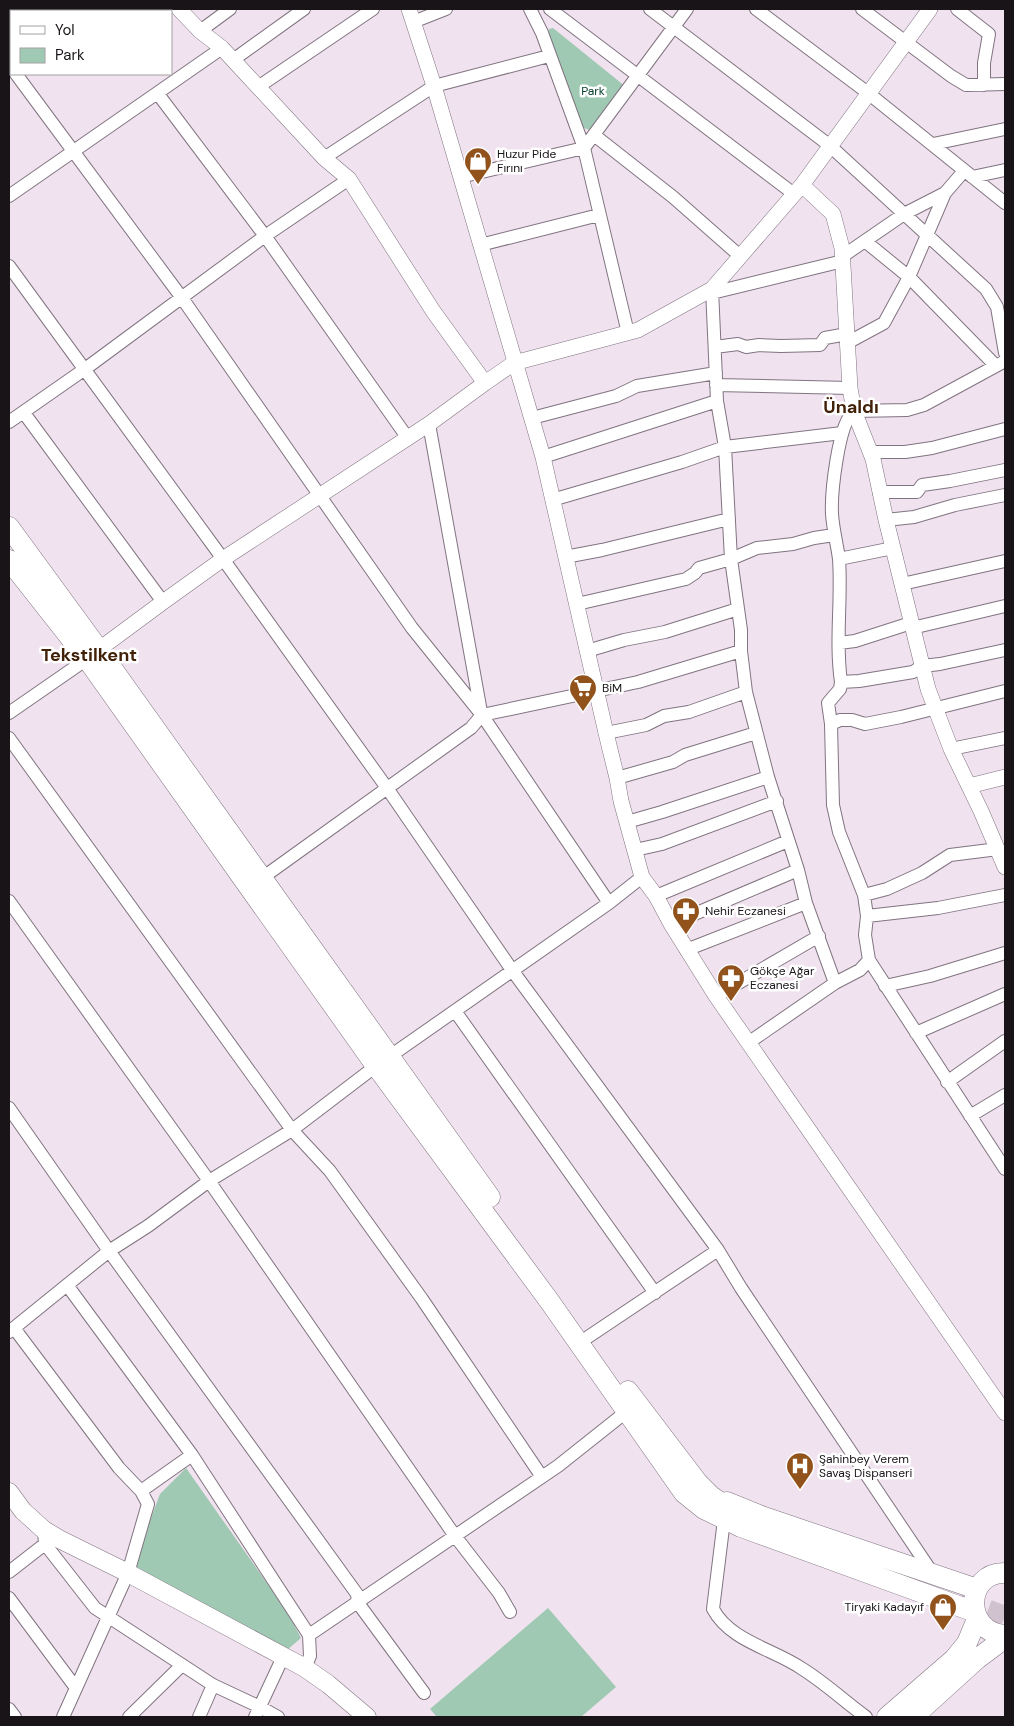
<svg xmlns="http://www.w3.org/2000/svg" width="1014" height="1726" viewBox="0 0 1014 1726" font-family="'DM Sans',sans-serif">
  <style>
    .green { fill: #9fc9b2 }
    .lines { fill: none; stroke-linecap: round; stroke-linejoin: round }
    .primary-tunnel { stroke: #d0c3cf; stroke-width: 20; stroke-dasharray: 20 10; stroke-linecap: butt }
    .minor-casing { stroke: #817480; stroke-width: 14 }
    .tertiary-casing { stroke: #817480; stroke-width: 16 }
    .secondary-casing { stroke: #817480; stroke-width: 19 }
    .primary-casing { stroke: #817480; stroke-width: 21 }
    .minor { stroke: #fff; stroke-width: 12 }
    .tertiary { stroke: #fff; stroke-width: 15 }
    .secondary { stroke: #fff; stroke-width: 18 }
    .primary { stroke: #fff; stroke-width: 20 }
    .labels { text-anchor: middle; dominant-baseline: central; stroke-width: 5; stroke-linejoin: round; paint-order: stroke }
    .park-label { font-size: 12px; fill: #023b25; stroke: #fff }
    .poi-label { font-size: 12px; fill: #181418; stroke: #fff; text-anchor: start }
    .district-label { font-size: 18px; font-weight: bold; fill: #412209; stroke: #fff }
  </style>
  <rect width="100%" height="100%" fill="#f0e2ef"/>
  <!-- green -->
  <path class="green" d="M 553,28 L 626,87 L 593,131 L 581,127 L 548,38 L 549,29 Z
    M 186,1468 L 288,1613 L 301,1638 L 287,1650 L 136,1568 L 140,1547 L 160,1494 Z
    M 548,1608 L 616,1687 L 581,1717 L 437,1717 L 430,1709 Z"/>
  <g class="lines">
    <!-- primary-tunnel -->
    <path class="primary-tunnel" d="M 960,1599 L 1005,1616"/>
    <!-- minor casing -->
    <g class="minor-casing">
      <path id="minor" d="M 530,9 L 542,33 L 584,148 L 628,333
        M 550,9 L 794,194
        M 650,9 L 829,145 L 986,289 L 997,307 L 1005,353
        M 756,9 L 868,93 L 1005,203
        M 862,9 L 951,76 L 966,85 L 1005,84
        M 957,9 L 989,34 L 984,63 L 984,85
        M 413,22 L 446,9
        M 200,31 L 230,9
        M 233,60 L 304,9
        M 16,74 L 182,298 L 412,628 L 482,715 L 609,903
        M 258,87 L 373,9
        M 158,94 L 265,236 L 407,437
        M 594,135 L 673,197 L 740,256
        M 933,144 L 1005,129
        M 324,158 L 434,86 L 549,56
        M 460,177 L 584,148 L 687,9
        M 972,177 L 1005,170
        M 9,196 L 222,48
        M 866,242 L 909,277 L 995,365
        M 480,245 L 599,215
        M 843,256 L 904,214 L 945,193
        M 9,266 L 223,559 L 387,788 L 512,970 L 718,1250 L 741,1288 L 933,1574
        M 712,289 L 717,401 L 725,447 L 731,559 L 741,630 L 741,651 L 746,692 L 768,777 L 798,870 L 806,903 L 835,983
        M 712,293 L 843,261
        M 847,343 L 884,323 L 909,277 L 945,193 L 964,171
        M 715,347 L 738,344 L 746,347 L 759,345 L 781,346 L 820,345 L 825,338 L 847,334
        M 1005,361 L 924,405 L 907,410 L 854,411 C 838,423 831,494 832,514 C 833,529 837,544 839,559 C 842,600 835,641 841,682 L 840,689 L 828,703 L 831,724 L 833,805 L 839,832 L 864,895 L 867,916 L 865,935 L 869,960 L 1005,1169
        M 716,385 L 850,388
        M 24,413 L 163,602
        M 532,418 L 616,396 L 637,386 L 716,373
        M 9,422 L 85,369 L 265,236 L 349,179
        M 429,424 L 481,712
        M 870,452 L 905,452 L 932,448 L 1005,429
        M 543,457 L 717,401
        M 879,492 L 917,492 L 922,485 L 950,481 L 1005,470
        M 552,500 L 682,462 L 725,447 L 842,433
        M 886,520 L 914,517 L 955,505 L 1005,495
        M 565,557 L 602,550 L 729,519
        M 839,559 L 893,548
        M 902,584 L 1005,561
        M 577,604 L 686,579 L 695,573 L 699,568 L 731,559 L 757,548 L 793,544 L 814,538 L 834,535
        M 912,628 L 1005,606
        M 839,643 L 855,641 L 911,623
        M 587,651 L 624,640 L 665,632 L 738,609
        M 841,682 L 859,681 L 913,672 L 922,666 L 940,664 L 1005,650
        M 9,713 L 87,659
        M 831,724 L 840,720 L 852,720 L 865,724 L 901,717 L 1005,691
        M 606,733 L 646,725 L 664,716 L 689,712 L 746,692
        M 9,738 L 292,1130 L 330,1171 L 422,1299 L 542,1477
        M 951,749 L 1005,738
        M 617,778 L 673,762 L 685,755 L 756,733
        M 627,822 L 662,812 L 768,777
        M 635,850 L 662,844 L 777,801
        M 262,878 L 471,728 L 482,715 L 638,682 L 741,651
        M 864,895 L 887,889 L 922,873 L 950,855 L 998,849
        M 656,896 L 788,841
        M 9,901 L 209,1181 L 292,1130 L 376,1066 L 609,903 L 642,877
        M 867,916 L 938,908 L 1005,895
        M 671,924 L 798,870
        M 686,950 L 806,903
        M 885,986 L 930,976 L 1005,953
        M 716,996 L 819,936
        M 455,1011 L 655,1293
        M 916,1033 L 1005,994
        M 748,1043 L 835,983 L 860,970 L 869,960
        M 947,1082 L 1005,1041
        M 9,1108 L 109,1251 L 357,1594 L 358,1603 L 424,1693
        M 970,1116 L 1005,1095
        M 67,1285 L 192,1455 L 309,1635 L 310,1656 L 305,1668
        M 14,1328 L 119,1468 L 141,1491 L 148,1504 L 128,1573 L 63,1717
        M 9,1332 L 109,1251 L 148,1226 L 209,1181 L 455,1536 L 499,1593 L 510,1612
        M 588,1337 L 718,1250
        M 141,1491 L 192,1455
        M 724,1520 L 713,1609 C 730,1641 773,1649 801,1668 C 824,1682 844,1701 866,1717
        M 44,1530 L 45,1544 L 95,1608 L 213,1685 L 260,1707 L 278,1717
        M 9,1572 L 45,1544
        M 9,1598 L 76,1688
        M 309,1635 L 558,1466 L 626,1412
        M 9,1709 L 15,1717
        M 129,1717 L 182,1665
        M 199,1717 L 213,1685
        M 255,1717 L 283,1657"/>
    </g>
    <!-- tertiary casing -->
    <g class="tertiary-casing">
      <path id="tertiary" d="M 179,9 L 200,31 L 222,48 L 324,158 L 349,179 L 433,311 L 485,383
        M 409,9 L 434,86 L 543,457 L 606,733 L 617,778 L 621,801 L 642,877 L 656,896 L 671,924 L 716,996 L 1005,1413
        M 802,185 L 833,214 L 842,248 L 850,388 L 854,411 L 873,459 L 886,520 L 928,689 L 951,749 L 981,811 L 1005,867
        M 90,656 L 163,602 L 223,559 L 429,424 L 485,383 L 514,363 L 638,330 L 712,289 L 802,185 L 930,9
        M 969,786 L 1005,777"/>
    </g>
    <!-- secondary casing -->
    <g class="secondary-casing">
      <path id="secondary" d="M 9,1492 L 23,1511 L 44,1530 L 59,1539 L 128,1573 L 305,1668 L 328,1684 L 367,1717"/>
    </g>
    <!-- primary casing -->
    <g class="primary-casing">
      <path id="primary" d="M 9,527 L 99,650 L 490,1197
        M 9,560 L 87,659 L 376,1066 L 550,1302 L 684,1493 L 704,1509 L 741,1527 L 975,1612
        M 628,1391 L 698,1483 L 711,1496 L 738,1514
        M 727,1502 L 764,1517 L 977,1589
        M 1005,1573 C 965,1572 963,1632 1005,1635
        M 887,1717 L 954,1659 L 967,1643 L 977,1619
        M 913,1717 L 977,1659 L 1005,1638"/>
    </g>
    <!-- minor -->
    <use href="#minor" class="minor"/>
    <!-- tertiary -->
    <use href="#tertiary" class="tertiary"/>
    <!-- secondary -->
    <use href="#secondary" class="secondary"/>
    <!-- primary -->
    <use href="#primary" class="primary"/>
  </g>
  <!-- icons -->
  <defs>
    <g id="shop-pin" transform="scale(1.4375)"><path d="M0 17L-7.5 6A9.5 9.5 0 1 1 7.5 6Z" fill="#92521b" stroke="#fff"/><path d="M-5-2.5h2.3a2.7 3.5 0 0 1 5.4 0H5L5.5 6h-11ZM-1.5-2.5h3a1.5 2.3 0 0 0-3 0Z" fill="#fff"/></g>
    <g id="supermarket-pin" transform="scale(1.4375)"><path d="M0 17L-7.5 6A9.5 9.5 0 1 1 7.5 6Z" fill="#92521b" stroke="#fff"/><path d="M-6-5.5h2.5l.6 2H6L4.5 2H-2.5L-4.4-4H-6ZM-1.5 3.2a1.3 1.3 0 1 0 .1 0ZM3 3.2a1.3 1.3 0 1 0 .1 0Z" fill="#fff"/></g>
    <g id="pharmacy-pin" transform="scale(1.4375)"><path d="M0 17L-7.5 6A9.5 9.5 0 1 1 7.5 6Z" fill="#92521b" stroke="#fff"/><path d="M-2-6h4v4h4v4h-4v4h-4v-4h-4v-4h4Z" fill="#fff"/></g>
    <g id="hospital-pin" transform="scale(1.4375)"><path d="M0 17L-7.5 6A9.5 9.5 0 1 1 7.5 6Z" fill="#92521b" stroke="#fff"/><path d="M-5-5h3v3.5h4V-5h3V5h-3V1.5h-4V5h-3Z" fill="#fff"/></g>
  </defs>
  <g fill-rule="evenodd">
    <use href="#shop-pin" x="478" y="161"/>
    <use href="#supermarket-pin" x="583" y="688"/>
    <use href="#pharmacy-pin" x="686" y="911"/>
    <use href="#pharmacy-pin" x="731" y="978"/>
    <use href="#hospital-pin" x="800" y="1466"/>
    <use href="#shop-pin" x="943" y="1607"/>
  </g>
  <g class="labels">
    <!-- park labels -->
    <g class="park-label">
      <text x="593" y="91">Park</text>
    </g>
    <!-- poi labels -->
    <g class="poi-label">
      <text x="497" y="154">Huzur Pide<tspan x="497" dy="14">Fırını</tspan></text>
      <text x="602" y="688">BiM</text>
      <text x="705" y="911">Nehir Eczanesi</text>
      <text x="750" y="971">Gökçe Ağar<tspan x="750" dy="14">Eczanesi</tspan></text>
      <text x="819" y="1459">Şahinbey Verem<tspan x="819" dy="14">Savaş Dispanseri</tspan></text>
      <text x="924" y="1607" text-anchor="end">Tiryaki Kadayıf</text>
    </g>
    <!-- district labels -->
    <g class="district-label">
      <text x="851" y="407">Ünaldı</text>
      <text x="89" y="655">Tekstilkent</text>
    </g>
  </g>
  <!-- border -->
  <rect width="1014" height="1726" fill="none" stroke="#181418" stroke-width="20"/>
  <!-- legend -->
  <rect x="10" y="10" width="162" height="65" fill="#ffffff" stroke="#a3a1a3"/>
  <rect x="20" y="26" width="25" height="8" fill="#ffffff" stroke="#a3a1a3"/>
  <text x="55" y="35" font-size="15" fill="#181418">Yol</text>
  <rect x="20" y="48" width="25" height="15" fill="#9fc9b2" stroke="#a3a1a3"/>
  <text x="55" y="60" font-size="15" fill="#181418">Park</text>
</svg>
